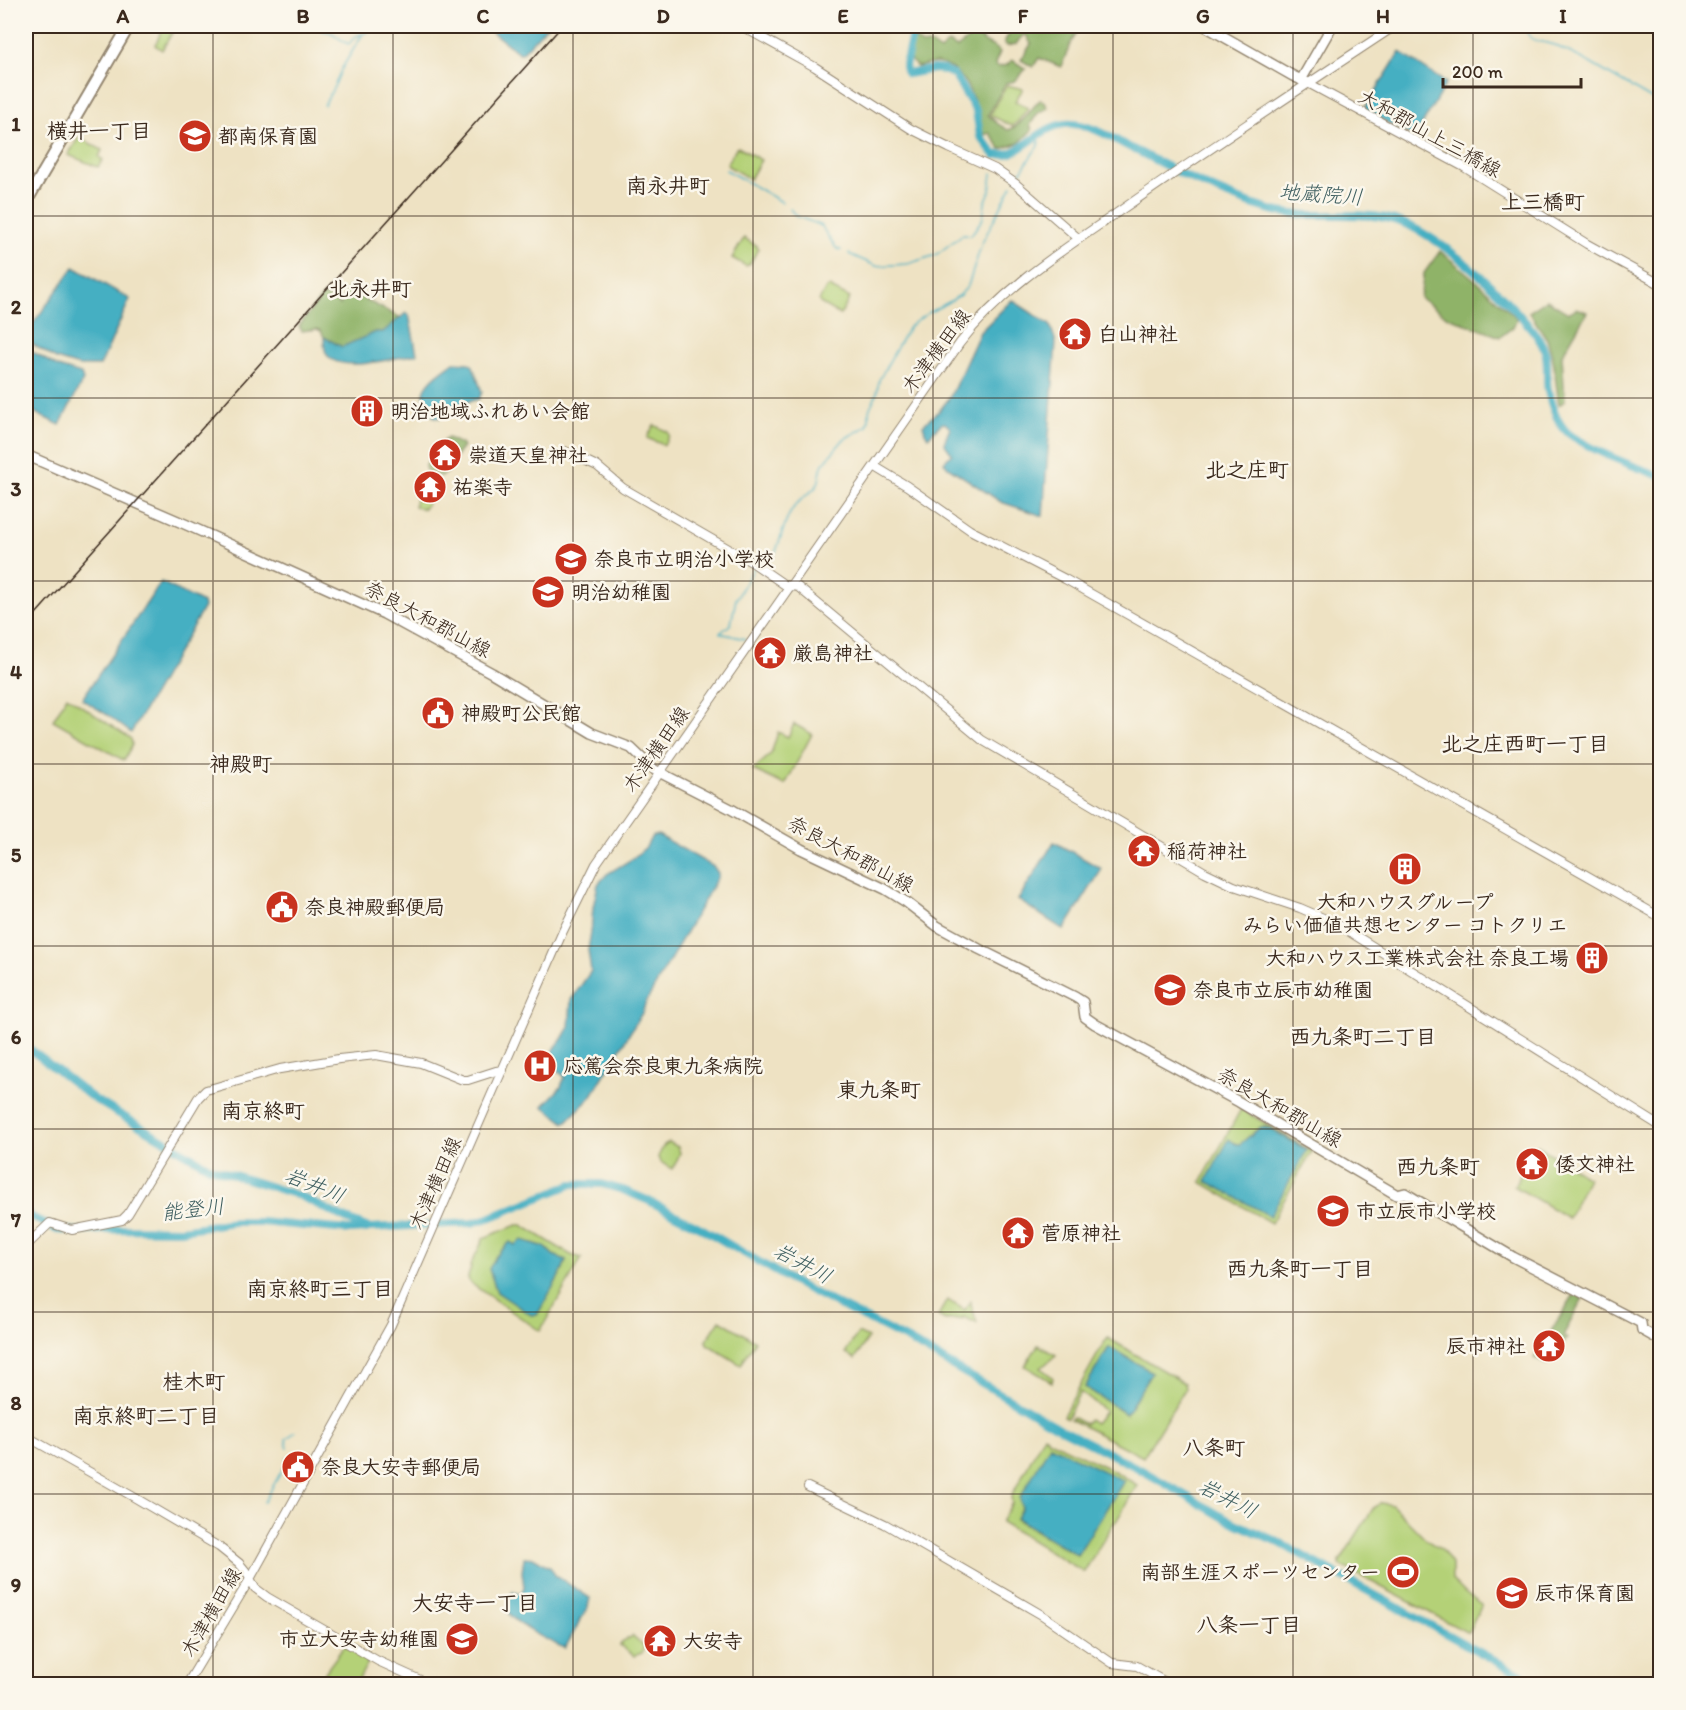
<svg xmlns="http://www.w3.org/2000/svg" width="1686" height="1710" viewBox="0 0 1686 1710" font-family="Itim,'Klee One',sans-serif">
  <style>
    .green { fill: #b4d177; stroke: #787e4a; stroke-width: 1.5; fill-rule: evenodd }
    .forest { fill: #8fb368; stroke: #656e43; stroke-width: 1.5 }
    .water { fill: #44afc2; stroke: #406c70; stroke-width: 1.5 }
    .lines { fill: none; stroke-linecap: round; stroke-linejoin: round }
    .stream { stroke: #44afc2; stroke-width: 1.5 }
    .river { stroke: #44afc2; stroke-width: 8 }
    .secondary-casing { stroke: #948670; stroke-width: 10 }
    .primary-casing { stroke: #948670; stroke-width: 12 }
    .highway-casing { stroke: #948670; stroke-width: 14 }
    .secondary { stroke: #fff; stroke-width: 8 }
    .primary { stroke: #fff; stroke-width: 9 }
    .highway { stroke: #fff; stroke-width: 10 }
    .rail { stroke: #3b2a1e; stroke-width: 1.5 }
    .grid { fill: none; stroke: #3b2a1e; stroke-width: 1.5; stroke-opacity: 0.55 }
    .labels { text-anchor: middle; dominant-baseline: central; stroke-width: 5; stroke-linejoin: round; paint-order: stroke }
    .street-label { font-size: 20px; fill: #3b2a1e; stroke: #fbf7ec }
    .poi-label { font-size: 20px; font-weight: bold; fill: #3b2a1e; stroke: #fbf7ec; text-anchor: start }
    .neighbourhood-label { font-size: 21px; font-weight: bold; fill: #3b2a1e; stroke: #fbf7ec }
    .water-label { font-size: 21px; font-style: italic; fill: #3f5f60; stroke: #fbf7ec }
    .neatline { fill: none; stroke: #3b2a1e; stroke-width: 2 }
    .grid-label { font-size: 20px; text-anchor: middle; font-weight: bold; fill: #3b2a1e }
  </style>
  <rect width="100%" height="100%" fill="#fbf7ec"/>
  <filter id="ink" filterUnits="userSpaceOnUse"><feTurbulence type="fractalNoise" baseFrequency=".0167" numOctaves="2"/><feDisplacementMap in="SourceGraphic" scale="12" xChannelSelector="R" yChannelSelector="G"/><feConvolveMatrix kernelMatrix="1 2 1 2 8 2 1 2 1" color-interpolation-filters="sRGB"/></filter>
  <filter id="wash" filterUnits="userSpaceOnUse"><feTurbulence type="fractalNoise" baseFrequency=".008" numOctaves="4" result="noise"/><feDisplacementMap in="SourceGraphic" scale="24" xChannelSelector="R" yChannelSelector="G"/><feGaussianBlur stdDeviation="1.35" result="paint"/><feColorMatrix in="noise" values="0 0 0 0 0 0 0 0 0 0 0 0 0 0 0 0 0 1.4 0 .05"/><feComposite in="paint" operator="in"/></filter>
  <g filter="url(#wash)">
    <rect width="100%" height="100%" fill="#eee2c3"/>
    <!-- green -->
    <path class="green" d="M 164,26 L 176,26 L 162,50 L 155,45 Z
      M 1007,85 L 1023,89 L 1015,101 L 1028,108 L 1018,121 L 1012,126 L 990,115 Z
      M 79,137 L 102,150 L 99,157 L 103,160 L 98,167 L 68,155 Z
      M 738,147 L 761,160 L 750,179 L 728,166 L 727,163 L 736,148 Z
      M 744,238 L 757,246 L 758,249 L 750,264 L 746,266 L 732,258 Z
      M 829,287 L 850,298 L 840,315 L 820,303 L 819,301 L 826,288 Z
      M 654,425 L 668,432 L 669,436 L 664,445 L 647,438 Z
      M 422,479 L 426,481 L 423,490 L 429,492 L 426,501 L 428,502 L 424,509 L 414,506 Z
      M 67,696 L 131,739 L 132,745 L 125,759 L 123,760 L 53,720 Z
      M 794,724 L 812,734 L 785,785 L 753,770 L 771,754 L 778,732 L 788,737 Z
      M 1241,1109 L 1312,1151 L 1271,1223 L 1201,1182 ZM 1266,1127 L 1307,1150 L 1207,1181 L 1229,1140 L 1236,1144 L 1240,1144 L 1259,1128 Z
      M 669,1142 L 678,1147 L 680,1153 L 673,1169 L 660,1162 L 658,1157 L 664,1145 Z
      M 1537,1145 L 1588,1178 L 1568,1218 L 1514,1186 Z
      M 517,1225 L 522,1225 L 571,1255 L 582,1258 L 540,1331 L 469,1282 L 468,1276 L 471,1267 L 470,1266 L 482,1242 L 483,1238 ZM 522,1240 L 545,1247 L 553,1255 L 566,1260 L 562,1271 L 537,1315 L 497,1292 L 489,1269 Z
      M 947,1300 L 965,1310 L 970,1301 L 977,1323 L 963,1317 L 962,1319 L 945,1320 L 938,1316 Z
      M 720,1320 L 755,1341 L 741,1365 L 707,1344 L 706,1341 Z
      M 858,1333 L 868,1338 L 855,1359 L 845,1353 Z
      M 1108,1338 L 1184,1383 L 1185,1389 L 1143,1457 L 1070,1419 L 1072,1417 L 1085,1424 L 1089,1419 L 1095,1423 L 1105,1411 L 1080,1392 L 1067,1418 L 1063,1416 L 1104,1343 ZM 1109,1347 L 1126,1414 L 1085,1387 Z
      M 1038,1345 L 1056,1355 L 1041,1368 L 1053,1378 L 1052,1382 L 1025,1366 Z
      M 1044,1435 L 1049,1440 L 1114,1471 L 1137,1485 L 1117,1520 L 1113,1524 L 1084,1572 L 1001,1522 L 1012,1503 L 1011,1497 ZM 1050,1445 L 1123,1481 L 1077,1555 L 1016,1519 Z
      M 1381,1503 L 1392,1505 L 1426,1540 L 1442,1550 L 1452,1564 L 1452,1580 L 1466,1594 L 1482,1605 L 1468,1633 L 1340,1565 L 1340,1561 L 1374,1507 Z
      M 633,1636 L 644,1646 L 642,1653 L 634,1656 L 620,1645 L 623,1641 Z
      M 345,1645 L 370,1659 L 356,1684 L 321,1684 L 319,1682 C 327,1668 336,1658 345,1645 Z"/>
    <!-- forest -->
    <path class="forest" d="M 911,26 L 915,26 L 916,40 L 922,45 L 930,44 L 940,51 L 948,43 L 957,48 L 975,34 L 986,43 L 996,48 L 1000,52 L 995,64 L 998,67 L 1007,65 L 1012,60 L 1026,69 L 1015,81 L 1006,83 L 988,115 L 998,124 L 1008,130 C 1022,126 1029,110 1040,100 L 1044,101 L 1048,108 L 1038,113 L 1030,125 L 1032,130 L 1019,143 L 1001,149 L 990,133 L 983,135 C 979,110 967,66 936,63 C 930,63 923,66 917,67 L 907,57 Z
      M 1014,26 L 1077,26 L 1080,27 L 1071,43 L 1061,67 L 1039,58 L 1033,67 L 1021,60 L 1031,44 L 1025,33 L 1016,44 L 1007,46 L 1004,42 Z
      M 1440,251 L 1474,279 L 1517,318 L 1513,327 L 1500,337 L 1448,317 L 1420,298 L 1424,273 Z
      M 348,287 L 362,298 L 401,318 L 383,332 L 376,332 L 342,347 L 324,337 L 321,331 L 317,329 L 302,331 L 299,326 L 323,295 L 340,305 Z
      M 1547,300 L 1568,313 L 1577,308 L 1587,312 L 1562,355 L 1565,401 L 1559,405 L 1553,360 L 1547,339 L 1529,312 Z
      M 448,438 L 461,444 L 463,447 L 455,458 L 450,453 L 444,455 L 442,458 L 442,461 L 439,465 L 441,468 L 444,468 L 445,462 L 447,461 L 451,465 L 447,473 L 441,476 L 427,472 L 425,467 C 431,457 438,444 448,438 Z
      M 1575,1293 L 1583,1298 L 1563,1336 L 1567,1339 L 1547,1365 L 1534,1358 Z"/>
    <!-- water -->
    <path class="water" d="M 484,26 L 547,26 L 522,53 L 519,53 Z
      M 1400,52 L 1446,83 L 1415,137 L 1366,112 L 1365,108 Z
      M 74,267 L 130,299 L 100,366 L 79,366 L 56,359 L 26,340 L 32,325 Z
      M 1012,300 L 1050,325 L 1056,342 L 1043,516 L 1001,502 L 948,467 L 944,462 L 952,454 L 944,443 L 950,428 L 945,423 L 941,424 L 928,437 L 925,432 L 923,425 L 940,410 L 950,397 L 980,332 Z
      M 406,313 L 409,315 L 417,354 C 396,358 349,371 331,359 C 324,354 324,345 324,337 L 342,347 L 376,332 L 383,332 Z
      M 26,348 L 58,367 L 81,374 L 83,380 L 60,425 L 41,416 L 26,407 Z
      M 454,362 L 469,363 L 473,366 L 482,392 L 479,399 L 449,406 L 440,418 L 433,416 C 430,411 426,404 424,398 C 421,383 444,370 454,362 Z
      M 161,582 L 203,603 L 204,607 L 131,733 L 109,716 L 82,699 Z
      M 658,835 L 714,867 L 718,873 L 718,876 L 646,1002 L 642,1013 L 591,1097 L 565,1123 L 543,1106 L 561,1087 L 563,1081 L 565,1077 L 545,1061 L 562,1039 L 569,1027 L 571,1000 L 591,971 L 588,950 L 591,932 L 593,907 L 598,884 L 607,874 L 632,859 L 646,847 L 652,836 Z
      M 1054,842 L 1102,869 L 1064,930 L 1018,900 Z
      M 1261,1127 L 1271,1129 L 1307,1150 L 1270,1216 L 1206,1181 L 1229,1139 L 1236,1144 L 1240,1144 Z
      M 522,1240 L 545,1247 L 553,1255 L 566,1260 L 562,1271 L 537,1315 L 531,1315 L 497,1292 L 489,1269 L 496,1256 L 510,1242 L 515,1245 Z
      M 1109,1347 L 1152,1372 L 1126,1414 L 1085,1387 Z
      M 1050,1445 L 1124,1481 L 1077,1555 L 1016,1518 L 1022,1508 L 1020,1498 Z
      M 524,1557 L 535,1558 L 551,1568 L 555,1575 L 590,1598 L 588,1607 L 565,1648 C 554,1644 510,1622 508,1611 C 506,1606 511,1598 512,1592 L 521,1593 L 524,1587 L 522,1572 Z"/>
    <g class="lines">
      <!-- stream -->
      <path class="stream" d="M 313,26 C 319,31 325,30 332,33 C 338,36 342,42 349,44 C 351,42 352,39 355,37 C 361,33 369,35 371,26
        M 1524,26 L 1531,38 L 1535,40 L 1554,45 L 1583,59 L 1660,104
        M 324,105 L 334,87 L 341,70 L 362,35
        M 991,162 L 995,155
        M 726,170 L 782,202
        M 1016,179 L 1038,146 L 1040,135
        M 790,209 L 796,216 L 822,226 L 825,232 L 837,249 L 841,250
        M 849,254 L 876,266 L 907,264 L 936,255 L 963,234 L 971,235 L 983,218 L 985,203 L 990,191 L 992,173
        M 765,561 L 772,559 C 781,544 782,525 792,510 C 798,500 808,495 816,487 C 821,481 819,471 823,464 L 844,439 L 867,426 L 869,419 L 869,410 L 877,393 L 879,380 L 900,342 L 910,326 L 915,322 L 928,313 L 949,302 L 960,295 L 968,286 L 982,243 L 1012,185
        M 745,639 L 720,633 L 731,624 L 736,599 L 754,568
        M 288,1448 L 286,1439 L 295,1432
        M 264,1502 L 285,1465 L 287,1457"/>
      <!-- river -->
      <path class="river" d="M 914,26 L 905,66 L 906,71 L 908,74 L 934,69 L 944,70 L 954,75 L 976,111 L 980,136 L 995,155 C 1001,154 1008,155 1013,152 C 1033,142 1048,122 1073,124 C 1096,126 1118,142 1139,152 C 1180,173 1222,196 1267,209 C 1313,223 1367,205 1410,226 C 1447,244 1488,281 1516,311 C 1527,324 1542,338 1546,355 C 1548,367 1546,380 1548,391 C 1551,405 1557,422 1567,432 C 1571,436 1577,439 1582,442 C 1607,457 1634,466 1660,476
        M 26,1046 L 94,1099 L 209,1167 L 300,1196 L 344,1218 L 369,1228 L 472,1223 L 489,1218 L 572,1184 L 602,1184 L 623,1190 L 647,1200 L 701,1228 L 797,1284 L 908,1340 L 1061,1429 L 1138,1468 L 1228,1520 L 1276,1541 L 1538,1684
        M 26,1211 L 30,1216 L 57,1230 L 78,1231 L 125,1229 L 181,1230 L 233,1222 L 260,1222 L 348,1230 L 366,1229"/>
    </g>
  </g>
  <g filter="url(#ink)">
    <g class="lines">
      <!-- secondary casing -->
      <g class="secondary-casing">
        <path id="secondary" d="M 741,26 L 815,67 L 911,129 L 949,148 L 995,169 L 1016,184 L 1079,239
          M 1308,83 L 1464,167 L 1587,244 L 1660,284
          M 565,451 L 597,466 L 623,488 L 753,563 L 785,585 L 798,587 L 982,740 L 1205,872 L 1234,886 L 1300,908 L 1337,924 L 1660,1126
          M 874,466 L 907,486 L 970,530 L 1065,579 L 1660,917
          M 26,1246 L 50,1223 L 72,1230 L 122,1220 L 128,1214 L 198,1098 L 206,1090 L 280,1069 L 339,1059 L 376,1055 L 421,1063 L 463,1080 L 468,1080 L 496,1071 L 503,1070
          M 26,1436 L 132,1496 L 219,1547 L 239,1563 L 248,1574 L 255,1588 L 267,1597 L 378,1661 L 429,1684
          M 808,1487 L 885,1524 L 1042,1615 L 1112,1663 L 1137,1666 L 1169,1684
          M 187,1684 L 250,1579 L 391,1325 L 563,931 L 596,864 L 960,343 C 1004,286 1065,249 1124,208 C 1213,146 1304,86 1395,26"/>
      </g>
      <!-- primary casing -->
      <g class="primary-casing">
        <path id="primary" d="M 1205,26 L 1293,76 L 1308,83
          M 1301,80 L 1332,26
          M 26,455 L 187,525 L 384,614 L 492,673 L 592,733 L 631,748 L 653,769 L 731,809 L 801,849 L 885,889 L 906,902 L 937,926 L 979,949 L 1075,997 L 1083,1002 L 1085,1017 L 1095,1024 L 1239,1102 L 1397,1195 L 1405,1193 L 1513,1257 L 1641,1323 L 1642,1330 L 1660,1340"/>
      </g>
      <!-- highway casing -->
      <g class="highway-casing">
        <path id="highway" d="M 26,202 L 129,26"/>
      </g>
      <!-- secondary -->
      <use href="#secondary" class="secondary"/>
      <!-- primary -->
      <use href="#primary" class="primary"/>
      <!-- highway -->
      <use href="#highway" class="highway"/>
      <!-- rail -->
      <path class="rail" d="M 26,625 L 562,26"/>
    </g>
  </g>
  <!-- grid -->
  <path class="grid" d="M 213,26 L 213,1684M 393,26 L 393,1684M 573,26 L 573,1684M 753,26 L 753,1684M 933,26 L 933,1684M 1113,26 L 1113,1684M 1293,26 L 1293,1684M 1473,26 L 1473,1684M 26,216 L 1660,216M 26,398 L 1660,398M 26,581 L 1660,581M 26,764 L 1660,764M 26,946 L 1660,946M 26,1129 L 1660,1129M 26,1312 L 1660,1312M 26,1494 L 1660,1494"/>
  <!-- icons -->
  <defs>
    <g id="school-disc" transform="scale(1.725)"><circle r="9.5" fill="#c8321e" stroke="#fbf7ec"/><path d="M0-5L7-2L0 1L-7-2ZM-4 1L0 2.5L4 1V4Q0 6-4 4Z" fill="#fff"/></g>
    <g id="temple-disc" transform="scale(1.725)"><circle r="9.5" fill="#c8321e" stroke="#fbf7ec"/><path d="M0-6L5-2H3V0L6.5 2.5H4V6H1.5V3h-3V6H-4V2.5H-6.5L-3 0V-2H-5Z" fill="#fff"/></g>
    <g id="building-disc" transform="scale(1.725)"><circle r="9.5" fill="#c8321e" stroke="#fbf7ec"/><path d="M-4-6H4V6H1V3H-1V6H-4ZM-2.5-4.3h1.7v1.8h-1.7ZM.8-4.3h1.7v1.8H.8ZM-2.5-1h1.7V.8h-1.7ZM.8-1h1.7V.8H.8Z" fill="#fff"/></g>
    <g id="civic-disc" transform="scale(1.725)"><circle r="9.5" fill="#c8321e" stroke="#fbf7ec"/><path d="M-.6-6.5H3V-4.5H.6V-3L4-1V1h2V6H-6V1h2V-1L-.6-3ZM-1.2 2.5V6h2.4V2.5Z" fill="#fff"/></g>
    <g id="hospital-disc" transform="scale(1.725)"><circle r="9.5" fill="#c8321e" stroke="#fbf7ec"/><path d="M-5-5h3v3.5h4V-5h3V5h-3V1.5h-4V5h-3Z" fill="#fff"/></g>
    <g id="stadium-disc" transform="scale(1.725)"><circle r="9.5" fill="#c8321e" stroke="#fbf7ec"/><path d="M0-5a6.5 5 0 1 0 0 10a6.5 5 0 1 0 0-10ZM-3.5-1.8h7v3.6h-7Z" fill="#fff"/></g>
  </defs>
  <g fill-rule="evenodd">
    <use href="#school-disc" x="195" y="136"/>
    <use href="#temple-disc" x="1075" y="334"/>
    <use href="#building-disc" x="367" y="411"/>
    <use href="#temple-disc" x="445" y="455"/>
    <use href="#temple-disc" x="430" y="487"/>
    <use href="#school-disc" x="571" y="559"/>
    <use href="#school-disc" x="548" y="592"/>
    <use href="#temple-disc" x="770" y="653"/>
    <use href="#civic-disc" x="438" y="713"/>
    <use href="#temple-disc" x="1144" y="851"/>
    <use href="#building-disc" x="1405" y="869"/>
    <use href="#civic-disc" x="282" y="907"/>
    <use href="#building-disc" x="1592" y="958"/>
    <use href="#school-disc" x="1170" y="990"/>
    <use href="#hospital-disc" x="540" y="1066"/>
    <use href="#temple-disc" x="1532" y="1164"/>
    <use href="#school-disc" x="1333" y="1211"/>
    <use href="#temple-disc" x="1018" y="1233"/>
    <use href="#temple-disc" x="1549" y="1346"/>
    <use href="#civic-disc" x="298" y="1467"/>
    <use href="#stadium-disc" x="1403" y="1572"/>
    <use href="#school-disc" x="1512" y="1593"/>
    <use href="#school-disc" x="462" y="1639"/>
    <use href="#temple-disc" x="660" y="1641"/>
  </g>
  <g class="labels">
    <!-- street labels -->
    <g class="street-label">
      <text transform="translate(1430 133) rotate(29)">大和郡山上三橋線</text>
      <text transform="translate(936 351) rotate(-53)">木津横田線</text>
      <text transform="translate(428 619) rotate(28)">奈良大和郡山線</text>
      <text transform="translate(656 749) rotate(-55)">木津横田線</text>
      <text transform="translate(851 854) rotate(28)">奈良大和郡山線</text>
      <text transform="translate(1280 1107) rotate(30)">奈良大和郡山線</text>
      <text transform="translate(435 1183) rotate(-66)">木津横田線</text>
      <text transform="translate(211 1612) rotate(-60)">木津横田線</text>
    </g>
    <!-- poi labels -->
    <g class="poi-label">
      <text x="218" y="136">都南保育園</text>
      <text x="1098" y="334">白山神社</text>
      <text x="390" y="411">明治地域ふれあい会館</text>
      <text x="468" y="455">崇道天皇神社</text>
      <text x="453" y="487">祐楽寺</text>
      <text x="594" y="559">奈良市立明治小学校</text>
      <text x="571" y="592">明治幼稚園</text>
      <text x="793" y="653">厳島神社</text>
      <text x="461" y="713">神殿町公民館</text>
      <text x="1167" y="851">稲荷神社</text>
      <text x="1405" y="902" text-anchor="middle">大和ハウスグループ<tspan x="1405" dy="23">みらい価値共想センター コトクリエ</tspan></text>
      <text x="305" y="907">奈良神殿郵便局</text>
      <text x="1569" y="958" text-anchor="end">大和ハウス工業株式会社 奈良工場</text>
      <text x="1193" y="990">奈良市立辰市幼稚園</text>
      <text x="563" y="1066">応篤会奈良東九条病院</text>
      <text x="1555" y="1164">倭文神社</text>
      <text x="1356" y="1211">市立辰市小学校</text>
      <text x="1041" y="1233">菅原神社</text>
      <text x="1526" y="1346" text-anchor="end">辰市神社</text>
      <text x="321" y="1467">奈良大安寺郵便局</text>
      <text x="1380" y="1572" text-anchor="end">南部生涯スポーツセンター</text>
      <text x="1535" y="1593">辰市保育園</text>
      <text x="439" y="1639" text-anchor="end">市立大安寺幼稚園</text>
      <text x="683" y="1641">大安寺</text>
    </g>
    <!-- neighbourhood labels -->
    <g class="neighbourhood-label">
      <text x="99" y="130">横井一丁目</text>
      <text x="668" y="185">南永井町</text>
      <text x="1543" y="201">上三橋町</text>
      <text x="370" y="288">北永井町</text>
      <text x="1247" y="469">北之庄町</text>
      <text x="1525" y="743">北之庄西町一丁目</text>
      <text x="241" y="763">神殿町</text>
      <text x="1363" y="1036">西九条町二丁目</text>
      <text x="879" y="1089">東九条町</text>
      <text x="263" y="1110">南京終町</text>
      <text x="1438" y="1166">西九条町</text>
      <text x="1300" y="1268">西九条町一丁目</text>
      <text x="320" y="1288">南京終町三丁目</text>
      <text x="194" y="1381">桂木町</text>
      <text x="146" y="1415">南京終町二丁目</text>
      <text x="1214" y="1447">八条町</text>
      <text x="475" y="1602">大安寺一丁目</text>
      <text x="1249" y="1624">八条一丁目</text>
    </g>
    <!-- water labels -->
    <g class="water-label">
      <text transform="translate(1321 194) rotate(4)">地蔵院川</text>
      <text transform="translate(315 1185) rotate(22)">岩井川</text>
      <text transform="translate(193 1209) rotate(-6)">能登川</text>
      <text transform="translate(803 1263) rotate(28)">岩井川</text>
      <text transform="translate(1228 1498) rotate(27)">岩井川</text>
    </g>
  </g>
  <!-- margin -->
  <rect width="1686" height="1710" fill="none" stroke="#fbf7ec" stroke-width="66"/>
  <!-- scale -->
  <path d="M1443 78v9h138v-9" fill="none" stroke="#3b2a1e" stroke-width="3"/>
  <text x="1452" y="78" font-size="18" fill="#3b2a1e" stroke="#fbf7ec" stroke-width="4.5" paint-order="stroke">200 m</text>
  <rect x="33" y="33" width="1620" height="1644" class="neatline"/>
  <g class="grid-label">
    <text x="123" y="23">A</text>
    <text x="303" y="23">B</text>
    <text x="483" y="23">C</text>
    <text x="663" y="23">D</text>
    <text x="843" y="23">E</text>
    <text x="1023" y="23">F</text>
    <text x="1203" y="23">G</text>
    <text x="1383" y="23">H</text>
    <text x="1563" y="23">I</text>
    <text x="16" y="131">1</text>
    <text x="16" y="314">2</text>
    <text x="16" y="496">3</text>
    <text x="16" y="679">4</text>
    <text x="16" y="862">5</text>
    <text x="16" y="1044">6</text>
    <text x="16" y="1227">7</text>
    <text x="16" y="1410">8</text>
    <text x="16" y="1592">9</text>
  </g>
</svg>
